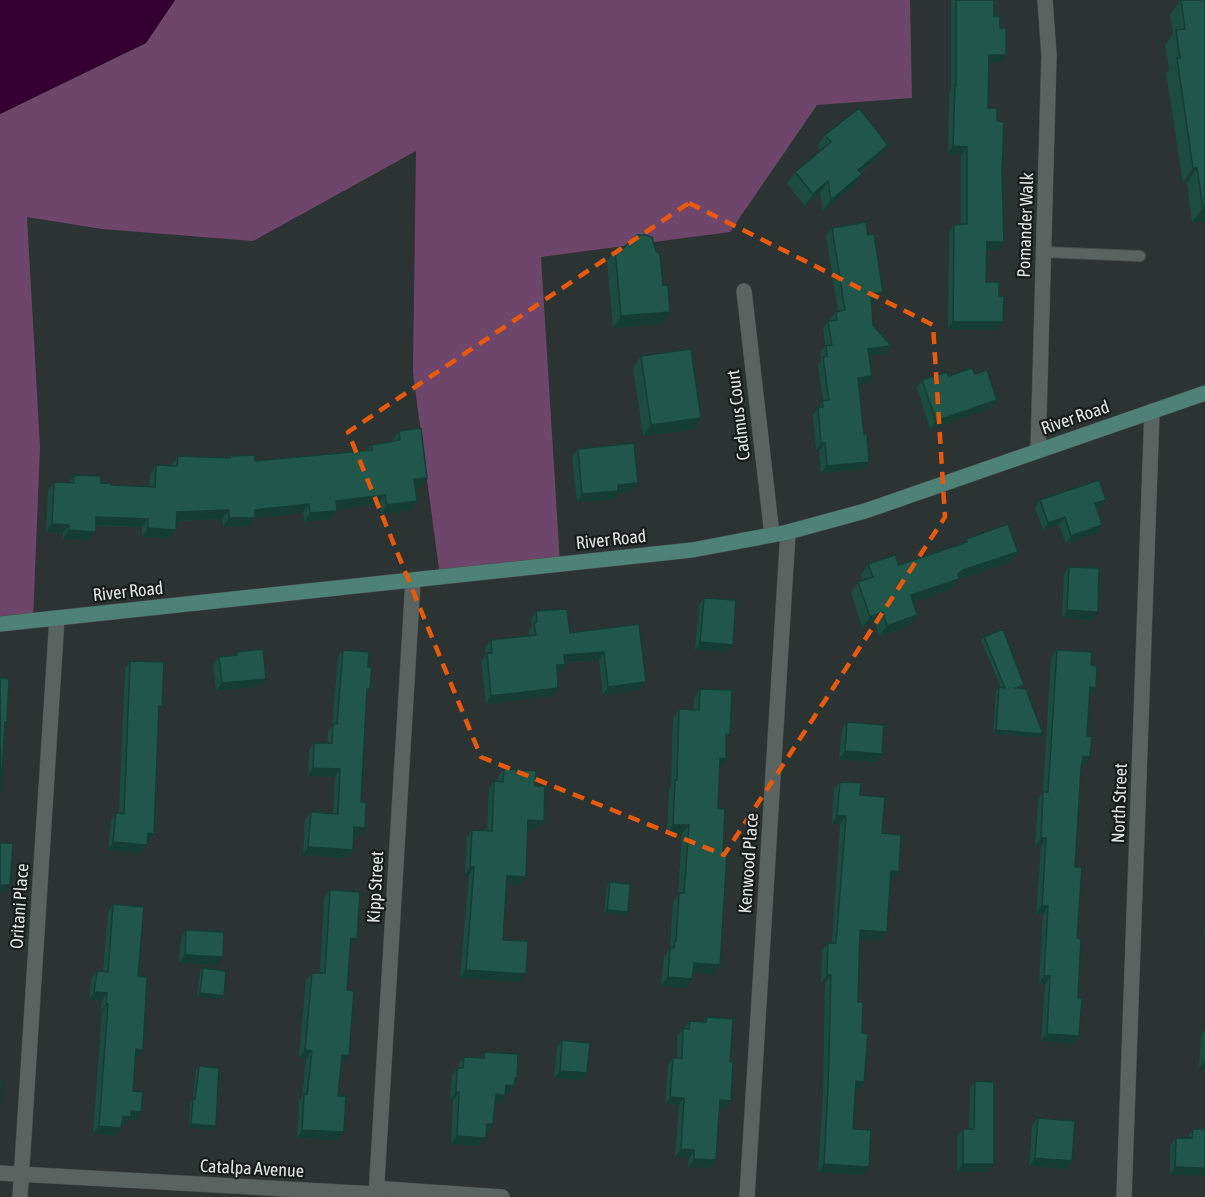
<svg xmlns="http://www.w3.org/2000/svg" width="1205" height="1197" viewBox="0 0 1205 1197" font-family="'Asap Condensed',sans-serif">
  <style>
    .green { fill: #6f466b }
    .water { fill: #330031 }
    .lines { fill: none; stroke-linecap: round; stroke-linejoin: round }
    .service-casing { stroke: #49514e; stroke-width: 12 }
    .minor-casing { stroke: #49514e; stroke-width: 16 }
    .secondary-casing { stroke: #49514e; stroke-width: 16 }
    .service { stroke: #596360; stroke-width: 10 }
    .minor { stroke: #596360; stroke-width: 15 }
    .secondary { stroke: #4f8277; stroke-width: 15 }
    .wall { fill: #1c4b40 }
    .shaded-wall { fill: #163d34 }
    .building { fill: #20574a; stroke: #163d34; stroke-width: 1.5 }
    .marked { fill: none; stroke: #e8590c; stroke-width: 4.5; stroke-dasharray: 12 8; stroke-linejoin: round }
    .labels { text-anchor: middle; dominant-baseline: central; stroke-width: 4.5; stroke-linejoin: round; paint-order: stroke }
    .street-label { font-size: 18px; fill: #e1e7e5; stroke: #171b1a }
  </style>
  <rect width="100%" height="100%" fill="#2b3432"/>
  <!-- green -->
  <path class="green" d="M 175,0 L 910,0 L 912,98 L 817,105 L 730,232 L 541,257 L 560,564 L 440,577 L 413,373 L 416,151 L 253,241 L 102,229 L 27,217 L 40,447 L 33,620 L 0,624 L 0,114 L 146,43 Z"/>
  <!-- water -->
  <path class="water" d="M 0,0 L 175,0 L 146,43 L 0,114 Z"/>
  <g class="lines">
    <!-- service casing -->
    <g class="service-casing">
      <path id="service" d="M 1043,252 L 1140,256"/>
    </g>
    <!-- minor casing -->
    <g class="minor-casing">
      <path id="minor" d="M 744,291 L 772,535
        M 1038,451 L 1049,55 L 1045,0
        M 0,1173 L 376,1194 L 386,1189 L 502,1197
        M 20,1197 L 57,618
        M 376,1197 L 413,580
        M 747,1197 L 788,532
        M 1124,1197 L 1152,411"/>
    </g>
    <!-- secondary casing -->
    <g class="secondary-casing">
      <path id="secondary" d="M 0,624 L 692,550 L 788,532 L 865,511 L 1205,393"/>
    </g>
    <!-- service -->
    <use href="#service" class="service"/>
    <!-- minor -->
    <use href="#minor" class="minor"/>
    <!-- secondary -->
    <use href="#secondary" class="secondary"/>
  </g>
  <!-- wall -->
  <path class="wall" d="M 951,0 L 994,0 L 994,16 L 1001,62 L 989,63 L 988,108 L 999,250 L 987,250 L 986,282 L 998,330 L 948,329 L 949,232 L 954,225 L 961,224 L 961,155 L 948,154 L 949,93 L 951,91 Z
    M 1178,0 L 1205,0 L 1205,221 L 1192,223 L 1187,183 L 1183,183 L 1166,73 L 1169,69 L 1165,45 L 1173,34 L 1170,15 L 1179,3 Z
    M 825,135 L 880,156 L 861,173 L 862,174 L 854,186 L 823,211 L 820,193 L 805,206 L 787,184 L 795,172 L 821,151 L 817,147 Z
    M 832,228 L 877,300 L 871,301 L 873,325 L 891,346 L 885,354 L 869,356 L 872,376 L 866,384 L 859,385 L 864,469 L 821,473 L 819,451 L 816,451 L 813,415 L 823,401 L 818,365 L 821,360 L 820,353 L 825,346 L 823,329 L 828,321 L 831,321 L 830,319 L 836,312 L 838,311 L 826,236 Z
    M 615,250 L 663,285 L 670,312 L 662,324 L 613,328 L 607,261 Z
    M 641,356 L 701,418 L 693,430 L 643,436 L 633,368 Z
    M 975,374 L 997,400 L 992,408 L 930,429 L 917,388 L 922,380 L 949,376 Z
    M 399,431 L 421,487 L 415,487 L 417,501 L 411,510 L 381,514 L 379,504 L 337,509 L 337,511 L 331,519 L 304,522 L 303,513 L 255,518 L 249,526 L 223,527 L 222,519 L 176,521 L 176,530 L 170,538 L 142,537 L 142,527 L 96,526 L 89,540 L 63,539 L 63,533 L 46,532 L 48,491 L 54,482 L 69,483 L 74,475 L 111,485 L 149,487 L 150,474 L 156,465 L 171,466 L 178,456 L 229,458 L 230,456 L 255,461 L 367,450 L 371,445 L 393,441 L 393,439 Z
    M 578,449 L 633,491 L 617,493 L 613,499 L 577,502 L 572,457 Z
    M 1040,500 L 1100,507 L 1097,509 L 1102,525 L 1097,533 L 1066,544 L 1059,525 L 1043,530 L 1035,508 Z
    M 966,539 L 1010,562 L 958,580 L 952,589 L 913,603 L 910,626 L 879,636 L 875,623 L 862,627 L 851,593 L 858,582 L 863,580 L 861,575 L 868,564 L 899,565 L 963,544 Z
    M 1069,567 L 1092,620 L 1062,618 L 1064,574 Z
    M 704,598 L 728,652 L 695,650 L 699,605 Z
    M 536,611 L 570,633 L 639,624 L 640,690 L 603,695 L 599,660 L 565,663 L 565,665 L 560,673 L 558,673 L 558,688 L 553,696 L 486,704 L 481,661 L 486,654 L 485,648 L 491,640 L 529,636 L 529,630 L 532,626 L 531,619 Z
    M 984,637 L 1021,689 L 1043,734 L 1040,737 L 993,734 L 996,691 L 999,687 L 1001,687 L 981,641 Z
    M 343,650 L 367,694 L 359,836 L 354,836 L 348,858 L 303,855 L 305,820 L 311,812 L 333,813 L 335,777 L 308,776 L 309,750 L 314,743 L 327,743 L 328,732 L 332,726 L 338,657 Z
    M 1057,650 L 1091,665 L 1096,688 L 1091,695 L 1089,695 L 1085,765 L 1082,764 L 1081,769 L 1075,867 L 1079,1036 L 1074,1044 L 1041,1041 L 1045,984 L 1039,984 L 1043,914 L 1036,914 L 1041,846 L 1035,846 L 1038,800 L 1043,792 L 1051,658 Z
    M 237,652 L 266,679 L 261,686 L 216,691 L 213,665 L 219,657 L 234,656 Z
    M 130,661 L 159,712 L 154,834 L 148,841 L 147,841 L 147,845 L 141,853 L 108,850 L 111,821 L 116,813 L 119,813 L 125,669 Z
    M 700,689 L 726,741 L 726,759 L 720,767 L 718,808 L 720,965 L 714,974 L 693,972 L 686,988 L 661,986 L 664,957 L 670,948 L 673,902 L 678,895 L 682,834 L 667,834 L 669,789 L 671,785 L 673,718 L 679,709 L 693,710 L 694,698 Z
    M 847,722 L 876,762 L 839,759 L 842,730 Z
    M 504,769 L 535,786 L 544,821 L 538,829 L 528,828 L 520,885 L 507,884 L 503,940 L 520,982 L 460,978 L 469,875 L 465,875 L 467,838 L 472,830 L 487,831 L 489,789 L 494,781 L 498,782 L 498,777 Z
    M 840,782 L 860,795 L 882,833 L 893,879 L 890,879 L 881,940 L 860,938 L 858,1002 L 862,1033 L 864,1082 L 859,1090 L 855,1089 L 853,1129 L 863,1175 L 818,1172 L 823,1095 L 825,983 L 821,983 L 822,950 L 828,943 L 832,943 L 840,824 L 832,824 L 834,789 Z
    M 610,882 L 625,915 L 604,913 L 607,886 Z
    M 330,890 L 352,947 L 350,946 L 344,1063 L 341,1063 L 338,1096 L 344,1132 L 338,1140 L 297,1138 L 299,1101 L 302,1097 L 306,1059 L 299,1058 L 306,980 L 312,973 L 320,973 L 324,898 Z
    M 113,904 L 138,976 L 137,1058 L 135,1058 L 133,1091 L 141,1112 L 136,1120 L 129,1120 L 125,1125 L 122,1125 L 116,1136 L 93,1133 L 102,1012 L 100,1012 L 102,1001 L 89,999 L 91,979 L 97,971 L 103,972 L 108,912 Z
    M 1205,915 L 1205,937 L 1204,937 L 1205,916 Z
    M 186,930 L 217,965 L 179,963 L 181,938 Z
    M 203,968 L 221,999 L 197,997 L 200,972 Z
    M 707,1017 L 730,1062 L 731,1101 L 725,1109 L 719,1109 L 716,1160 L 710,1168 L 688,1167 L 689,1158 L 675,1157 L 679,1105 L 665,1104 L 668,1065 L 673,1058 L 677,1058 L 677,1036 L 690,1021 L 704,1021 Z
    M 1205,1029 L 1205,1068 L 1199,1068 L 1201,1035 Z
    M 562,1040 L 587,1073 L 582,1080 L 554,1078 L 557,1048 Z
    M 484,1052 L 515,1081 L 509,1094 L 505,1093 L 500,1103 L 495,1102 L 488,1132 L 487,1132 L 481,1146 L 451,1144 L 453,1100 L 450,1100 L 452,1076 L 457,1068 L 458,1068 L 459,1064 L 464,1057 L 481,1057 Z
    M 199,1066 L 214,1130 L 189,1128 L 190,1103 L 193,1099 L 196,1070 Z
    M 975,1081 L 988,1172 L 957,1172 L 957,1137 L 963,1129 L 969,1129 L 970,1089 Z
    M 1038,1118 L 1072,1161 L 1067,1169 L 1029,1166 L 1032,1126 Z
    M 1193,1129 L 1205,1129 L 1170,1175 L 1170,1145 L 1176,1138 L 1187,1138 Z"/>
  <!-- shaded-wall -->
  <path class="shaded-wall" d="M 989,55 L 1006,55 L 1001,62 L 983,63 Z
    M 888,145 L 880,156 L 850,181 L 858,170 Z
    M 953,146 L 967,147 L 961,155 L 948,154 Z
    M 1193,168 L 1197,168 L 1187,183 L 1183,183 Z
    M 862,174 L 854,186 L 823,211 L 831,200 Z
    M 828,181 L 820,193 L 805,206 L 813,194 Z
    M 1205,207 L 1205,221 L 1192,223 L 1203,208 Z
    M 987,242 L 1004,242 L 999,250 L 981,250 Z
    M 883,292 L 877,300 L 865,302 L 871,294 Z
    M 670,312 L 662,324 L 613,328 L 621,316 Z
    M 953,322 L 1003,322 L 998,330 L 948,329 Z
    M 891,346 L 885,354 L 863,357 L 868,349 Z
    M 872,376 L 866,384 L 853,386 L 858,378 Z
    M 997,400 L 992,408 L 930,429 L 936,421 Z
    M 701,418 L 693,430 L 643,436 L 651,425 Z
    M 821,443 L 825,443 L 819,451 L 816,451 Z
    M 869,462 L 864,469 L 821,473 L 827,466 Z
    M 427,478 L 421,487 L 408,488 L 414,479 Z
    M 638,483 L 633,491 L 617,493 L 613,499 L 577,502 L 582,494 L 618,485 Z
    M 385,495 L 379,504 L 330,510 L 336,501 Z
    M 1106,500 L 1100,507 L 1089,511 L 1095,503 Z
    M 417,501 L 411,510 L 381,514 L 387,505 Z
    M 309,504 L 303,513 L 255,518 L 249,526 L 223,527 L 229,518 L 255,510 Z
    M 229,510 L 222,519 L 170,521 L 177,512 Z
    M 337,511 L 331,519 L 304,522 L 310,513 Z
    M 96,517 L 148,519 L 142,527 L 90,525 Z
    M 1065,517 L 1059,525 L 1043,530 L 1048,523 Z
    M 52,524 L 69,525 L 63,533 L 46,532 Z
    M 1102,525 L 1097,533 L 1066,544 L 1071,536 Z
    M 148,528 L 176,530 L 170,538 L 142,537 Z
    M 69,530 L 96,532 L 89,540 L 63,539 Z
    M 1018,552 L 1010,562 L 958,580 L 952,589 L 903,606 L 911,595 L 963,570 Z
    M 1067,610 L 1098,612 L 1092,620 L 1062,618 Z
    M 883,612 L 875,623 L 862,627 L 870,617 Z
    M 917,615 L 910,626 L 879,636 L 887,626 Z
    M 700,642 L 733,645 L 728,652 L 695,650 Z
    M 604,652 L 599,660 L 559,663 L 564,655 Z
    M 557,665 L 565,665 L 560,673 L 552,673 Z
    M 266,679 L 261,686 L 216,691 L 222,683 Z
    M 646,682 L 640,690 L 603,695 L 608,687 Z
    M 1090,687 L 1096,688 L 1091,695 L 1084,695 Z
    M 558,688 L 553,696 L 486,704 L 491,696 Z
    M 996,730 L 1043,734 L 1040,737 L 993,734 Z
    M 845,751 L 882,754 L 876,762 L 839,759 Z
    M 1083,756 L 1090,757 L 1085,765 L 1077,764 Z
    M 720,758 L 726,759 L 719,768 Z
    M 313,768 L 340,769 L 335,777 L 308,776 Z
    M 837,816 L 846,816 L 840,824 L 832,824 Z
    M 528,820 L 544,821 L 538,829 L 523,828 Z
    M 673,825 L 689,825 L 682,834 L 667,834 Z
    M 354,827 L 365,828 L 359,836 L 349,835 Z
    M 148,833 L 154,834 L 148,841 L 142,841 Z
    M 1041,838 L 1046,838 L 1041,846 L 1035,846 Z
    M 113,842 L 147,845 L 141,853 L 108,850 Z
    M 308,847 L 353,850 L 348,858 L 303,855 Z
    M 470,867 L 474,867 L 469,875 L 465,875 Z
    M 891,871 L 899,872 L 893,879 L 885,879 Z
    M 507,876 L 526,877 L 520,885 L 502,884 Z
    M 0,885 L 10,885 L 5,893 L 0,893 Z
    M 1042,906 L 1048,906 L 1043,914 L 1036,914 Z
    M 607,910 L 628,912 L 625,915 L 604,913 Z
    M 860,930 L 887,932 L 881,940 L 855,938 Z
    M 351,938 L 357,939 L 352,947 L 345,946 Z
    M 185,955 L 223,957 L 217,965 L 179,963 Z
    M 694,963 L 720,965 L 714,974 L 687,972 Z
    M 466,970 L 526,974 L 520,982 L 460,978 Z
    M 827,975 L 831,975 L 825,983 L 821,983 Z
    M 1044,976 L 1050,976 L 1045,984 L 1039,984 Z
    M 668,977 L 692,979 L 686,988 L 661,986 Z
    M 94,992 L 107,993 L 102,1001 L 89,999 Z
    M 200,993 L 224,996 L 221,999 L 197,997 Z
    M 106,1004 L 108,1004 L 102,1012 L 100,1012 Z
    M 1047,1034 L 1079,1036 L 1074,1044 L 1041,1041 Z
    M 136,1049 L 143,1050 L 137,1058 L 130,1057 Z
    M 305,1050 L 312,1051 L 306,1059 L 299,1058 Z
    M 342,1055 L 349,1056 L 344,1063 L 336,1063 Z
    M 1204,1060 L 1205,1061 L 1205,1068 L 1199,1068 Z
    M 560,1071 L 587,1073 L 582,1080 L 554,1078 Z
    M 515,1078 L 517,1078 L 511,1086 L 514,1086 L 509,1094 L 501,1093 L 506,1085 Z
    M 856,1081 L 864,1082 L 859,1090 L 850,1089 Z
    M 456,1092 L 459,1092 L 453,1100 L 450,1100 Z
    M 496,1094 L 505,1095 L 500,1103 L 491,1102 Z
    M 670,1097 L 684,1098 L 679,1105 L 665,1104 Z
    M 720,1100 L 731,1101 L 725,1109 L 714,1108 Z
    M 131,1111 L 141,1112 L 136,1120 L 129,1120 L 125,1125 L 117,1124 L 123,1116 Z
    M 191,1124 L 216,1126 L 214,1130 L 189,1128 Z
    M 487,1124 L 493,1124 L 488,1132 L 482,1131 Z
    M 99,1126 L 121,1128 L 116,1136 L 93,1133 Z
    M 302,1130 L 344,1132 L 338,1140 L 297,1138 Z
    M 457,1136 L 486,1138 L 481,1146 L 451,1144 Z
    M 681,1149 L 694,1150 L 689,1158 L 675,1157 Z
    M 1035,1158 L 1072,1161 L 1067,1169 L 1029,1166 Z
    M 694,1159 L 716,1160 L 710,1168 L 688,1167 Z
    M 824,1164 L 869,1167 L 863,1175 L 818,1172 Z
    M 963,1164 L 994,1164 L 988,1172 L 957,1172 Z
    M 1175,1167 L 1205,1168 L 1205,1176 L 1170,1175 Z"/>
  <!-- building -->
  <path class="building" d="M 956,0 L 994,0 L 994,16 L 1000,16 L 1000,28 L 1006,28 L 1006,55 L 989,55 L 988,108 L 997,108 L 997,121 L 1004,122 L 1002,171 L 1004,242 L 987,242 L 986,282 L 999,282 L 999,296 L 1004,296 L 1003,322 L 953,322 L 954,225 L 967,224 L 967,147 L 953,146 L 955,85 L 956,86 Z
    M 1181,0 L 1205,0 L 1205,207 L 1203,208 L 1197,168 L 1193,168 L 1177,58 L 1180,58 L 1176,30 L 1185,29 Z
    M 859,108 L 888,145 L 858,170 L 862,174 L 831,200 L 828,181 L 813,194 L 795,172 L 831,142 L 825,135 Z
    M 866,222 L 868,235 L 874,234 L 883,292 L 871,294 L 873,325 L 891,346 L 868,349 L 872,376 L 858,378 L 864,434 L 867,434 L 869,462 L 827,466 L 825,443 L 821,443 L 818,407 L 823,407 L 822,401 L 829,400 L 823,357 L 827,356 L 826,346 L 832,345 L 828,321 L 837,320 L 836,312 L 845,310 L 832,228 Z
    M 637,235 L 646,235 L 652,237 L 656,251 L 660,254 L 663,285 L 668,285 L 670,312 L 621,316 L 615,250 L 622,249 Z
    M 691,349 L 701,418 L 651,425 L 641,356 Z
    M 972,368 L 975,374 L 987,370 L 997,400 L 936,421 L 922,380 L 947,372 L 949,376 Z
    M 421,428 L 427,478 L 414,479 L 417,501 L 387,505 L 385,495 L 336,501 L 337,511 L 310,513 L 309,504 L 255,510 L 255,518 L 229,518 L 229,510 L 177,512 L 176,530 L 148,528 L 148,519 L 96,517 L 96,532 L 69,530 L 69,525 L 52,524 L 54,482 L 74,483 L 74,475 L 101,476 L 101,483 L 111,483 L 111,485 L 155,487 L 156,465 L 177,466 L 178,456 L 230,458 L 230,456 L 255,455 L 255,461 L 372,450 L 371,445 L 400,440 L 399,431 Z
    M 634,443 L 638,483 L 618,485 L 618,491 L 582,494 L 578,449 Z
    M 1099,480 L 1106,500 L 1095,503 L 1102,525 L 1071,536 L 1065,517 L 1048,523 L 1040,500 Z
    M 1008,524 L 1018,552 L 963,570 L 958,574 L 959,579 L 911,595 L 917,615 L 887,626 L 883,612 L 870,617 L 858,582 L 873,577 L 868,564 L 895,555 L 899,565 L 967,542 L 966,539 Z
    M 1069,567 L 1099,568 L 1098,612 L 1067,610 Z
    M 704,598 L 736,600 L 733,645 L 700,642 Z
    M 567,609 L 570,633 L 639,624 L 646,682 L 608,687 L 604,652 L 564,655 L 565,665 L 557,665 L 558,688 L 491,696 L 487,653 L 492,653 L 491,640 L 536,635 L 534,623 L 537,622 L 536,611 Z
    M 1003,629 L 1024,685 L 1015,688 L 1026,689 L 1043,734 L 996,730 L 999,687 L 1005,688 L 984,637 Z
    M 263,649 L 266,679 L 222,683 L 219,657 L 237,655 L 237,652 Z
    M 343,650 L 369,652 L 368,667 L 372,667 L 370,689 L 367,689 L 361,802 L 366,802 L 365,828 L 354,827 L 353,850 L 308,847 L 311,812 L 338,814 L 340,769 L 313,768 L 314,743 L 332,743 L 333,724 L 337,724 Z
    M 1057,650 L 1092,652 L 1091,665 L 1097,666 L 1096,688 L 1090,687 L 1087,736 L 1092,736 L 1090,757 L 1083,756 L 1081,769 L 1075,867 L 1082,867 L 1077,938 L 1081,939 L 1078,998 L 1082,998 L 1079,1036 L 1047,1034 L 1050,976 L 1044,976 L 1048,906 L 1042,906 L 1046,838 L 1041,838 L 1043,792 L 1048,792 Z
    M 130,661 L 164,662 L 162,707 L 159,706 L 154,834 L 148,833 L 147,845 L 113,842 L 116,813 L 124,814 Z
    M 0,678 L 9,679 L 7,722 L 5,722 L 1,794 Z
    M 700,689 L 732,690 L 730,735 L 726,734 L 726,759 L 720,758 L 718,808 L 725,809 L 723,855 L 727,855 L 720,965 L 694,963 L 692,979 L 668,977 L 670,948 L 674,948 L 675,941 L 676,941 L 679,893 L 684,893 L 689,825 L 673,825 L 675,780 L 677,780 L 679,709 L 699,710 Z
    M 847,722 L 884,725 L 882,754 L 845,751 Z
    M 504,769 L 536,771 L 535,786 L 545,786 L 544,821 L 528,820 L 526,877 L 507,876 L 503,940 L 528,941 L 526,974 L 466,970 L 474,867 L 470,867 L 472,830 L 492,831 L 494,781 L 503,782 Z
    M 840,782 L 861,783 L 860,795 L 885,797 L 882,833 L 901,835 L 899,872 L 891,871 L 887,932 L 860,930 L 858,1002 L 863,1002 L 862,1033 L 868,1034 L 864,1082 L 856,1081 L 853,1129 L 871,1130 L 869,1167 L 824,1164 L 828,1088 L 831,975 L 827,975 L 828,943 L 836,943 L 846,816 L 837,816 Z
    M 0,843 L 13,843 L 10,885 L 0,885 Z
    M 610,882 L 630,884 L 628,912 L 607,910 Z
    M 330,890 L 360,892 L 357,939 L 351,938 L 347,990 L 354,991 L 349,1056 L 342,1055 L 338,1096 L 346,1096 L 344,1132 L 302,1130 L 304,1094 L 307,1094 L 312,1051 L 305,1050 L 312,973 L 325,973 Z
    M 113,904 L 144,907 L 138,976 L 147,977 L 143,1050 L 136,1049 L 133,1091 L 143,1092 L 141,1112 L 131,1111 L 131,1117 L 123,1116 L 121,1128 L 99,1126 L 108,1004 L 106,1004 L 107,993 L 94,992 L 97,971 L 108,972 Z
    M 186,930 L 224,932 L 223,957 L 185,955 Z
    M 203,968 L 226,971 L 224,996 L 200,993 Z
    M 707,1017 L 733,1019 L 730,1062 L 733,1062 L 731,1101 L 720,1100 L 716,1160 L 694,1159 L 694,1150 L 681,1149 L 684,1098 L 670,1097 L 673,1058 L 682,1058 L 683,1028 L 689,1029 L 690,1021 L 706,1022 Z
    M 562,1040 L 590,1043 L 587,1073 L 560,1071 Z
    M 484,1052 L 518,1054 L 517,1078 L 515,1078 L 514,1086 L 506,1085 L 505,1095 L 496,1094 L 493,1124 L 487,1124 L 486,1138 L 457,1136 L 459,1092 L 456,1092 L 457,1068 L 463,1068 L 464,1057 L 484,1058 Z
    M 199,1066 L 219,1068 L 216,1126 L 191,1124 L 193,1099 L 195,1099 Z
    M 0,1080 L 2,1081 L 0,1103 Z
    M 975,1081 L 994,1082 L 994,1164 L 963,1164 L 963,1129 L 974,1129 Z
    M 1038,1118 L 1075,1121 L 1072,1161 L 1035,1158 Z
    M 1193,1129 L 1205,1129 L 1205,1168 L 1175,1167 L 1176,1138 L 1192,1138 Z"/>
  <!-- marked area -->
  <path class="marked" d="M 689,203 L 933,325 L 945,517 L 724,855 L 481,757 L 348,432 Z"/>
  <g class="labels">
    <!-- street labels -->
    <g class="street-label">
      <text transform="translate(1025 225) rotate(-88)">Pomander Walk</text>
      <text transform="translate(738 415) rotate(-97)">Cadmus Court</text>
      <text transform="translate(1075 417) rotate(-19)">River Road</text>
      <text transform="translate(611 539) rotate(-6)">River Road</text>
      <text transform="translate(128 591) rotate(-6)">River Road</text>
      <text transform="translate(1119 803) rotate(-88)">North Street</text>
      <text transform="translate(748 863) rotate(-86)">Kenwood Place</text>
      <text transform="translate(375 887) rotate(-87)">Kipp Street</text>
      <text transform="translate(19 906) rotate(-86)">Oritani Place</text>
      <text transform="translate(252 1168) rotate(3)">Catalpa Avenue</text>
    </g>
  </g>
</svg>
